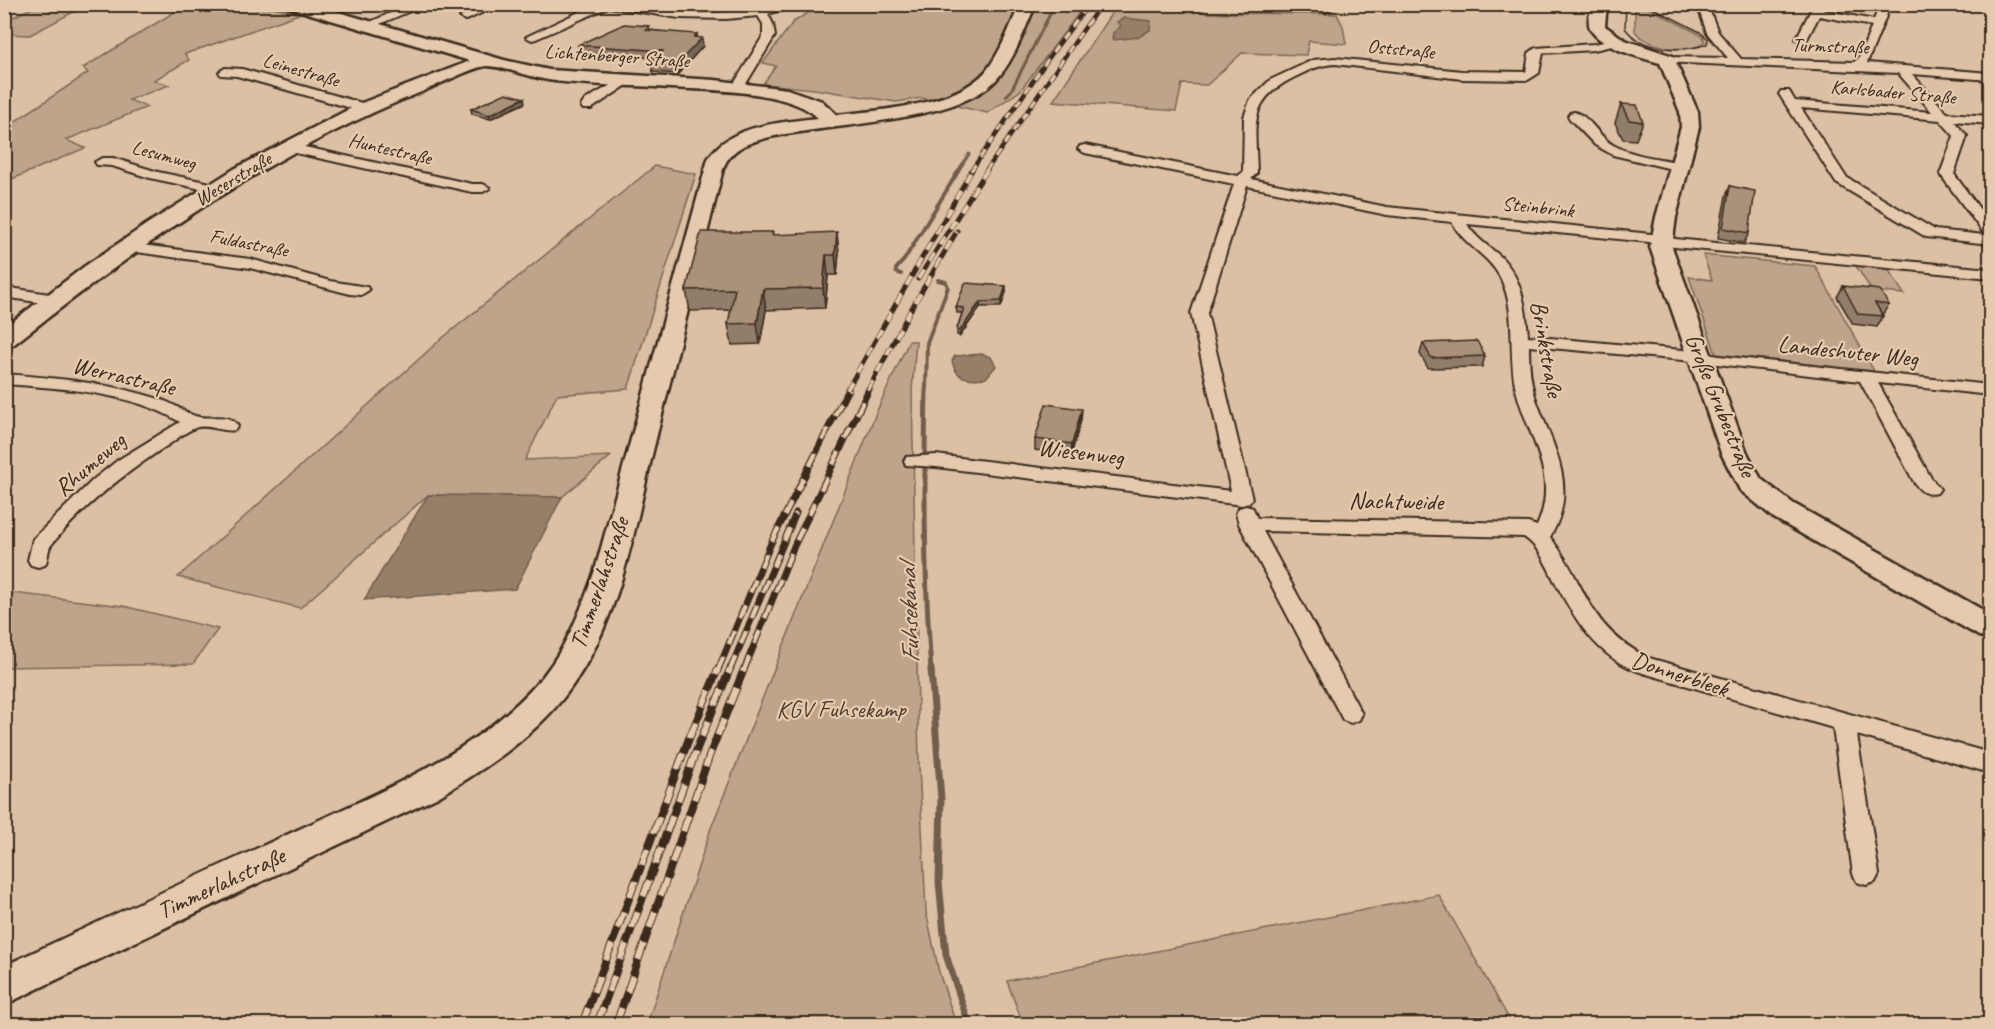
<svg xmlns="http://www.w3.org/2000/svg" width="1995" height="1029" viewBox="0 0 1995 1029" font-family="Caveat,sans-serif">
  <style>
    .green { fill: #bda48b; stroke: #7c6754; stroke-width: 1.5 }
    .water { fill: #957f69; stroke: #715d4b; stroke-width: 1.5 }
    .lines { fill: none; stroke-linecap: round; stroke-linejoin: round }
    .stream-far3 { stroke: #715d4b; stroke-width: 3 }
    .stream-far2 { stroke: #715d4b; stroke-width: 4 }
    .stream-far1 { stroke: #715d4b; stroke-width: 5 }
    .stream { stroke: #715d4b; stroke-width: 7 }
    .street-casing { stroke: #3b2a1e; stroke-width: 4 }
    .secondary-casing { stroke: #3b2a1e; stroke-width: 5 }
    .street { fill: #e5caad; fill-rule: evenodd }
    .secondary { fill: #e5caad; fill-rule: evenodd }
    .tram { stroke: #3b2a1e; stroke-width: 1.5 }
    .rail-far3-casing { stroke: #3b2a1e; stroke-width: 4.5 }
    .rail-far2-casing { stroke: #3b2a1e; stroke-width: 5 }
    .rail-far1-casing { stroke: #3b2a1e; stroke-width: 7 }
    .rail-casing { stroke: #3b2a1e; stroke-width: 8 }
    .rail-far3 { stroke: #e5caad; stroke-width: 3; stroke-dasharray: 8; stroke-linecap: butt }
    .rail-far2 { stroke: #e5caad; stroke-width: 4; stroke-dasharray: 10; stroke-linecap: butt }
    .rail-far1 { stroke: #e5caad; stroke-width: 4.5; stroke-dasharray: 14; stroke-linecap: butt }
    .rail { stroke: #e5caad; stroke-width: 6; stroke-dasharray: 17; stroke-linecap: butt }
    .wall { fill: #917d69; stroke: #3b2a1e; stroke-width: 1.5 }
    .shaded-wall { fill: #766655; stroke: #3b2a1e; stroke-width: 1.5 }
    .building { fill: #a9917a; stroke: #3b2a1e; stroke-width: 1.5 }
    .labels { text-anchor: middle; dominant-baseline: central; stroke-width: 4.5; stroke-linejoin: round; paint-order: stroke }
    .far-street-label { font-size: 20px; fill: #3b2a1e; stroke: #e5caad }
    .street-label { font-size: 24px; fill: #3b2a1e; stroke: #e5caad }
    .park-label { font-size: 24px; fill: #4e3c2e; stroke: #e5caad }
    .water-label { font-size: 26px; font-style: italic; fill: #4d3b2d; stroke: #e5caad }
  </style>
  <rect width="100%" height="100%" fill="#dbc0a4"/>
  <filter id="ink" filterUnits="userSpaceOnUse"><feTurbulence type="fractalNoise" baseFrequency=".0167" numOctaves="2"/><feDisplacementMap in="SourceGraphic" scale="12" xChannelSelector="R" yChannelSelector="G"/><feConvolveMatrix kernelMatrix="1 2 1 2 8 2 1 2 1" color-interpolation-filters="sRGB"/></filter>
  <g filter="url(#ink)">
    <!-- green -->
    <path class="green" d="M 38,5 L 38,4 L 103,5 L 91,11 L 77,10 L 30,35 L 5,34 L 5,21 Z
      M 142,5 L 267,5 L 299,14 L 185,54 L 189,60 L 154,80 L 169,85 L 129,100 L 147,107 L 66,140 L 85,148 L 5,182 L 5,128 L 88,73 L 83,68 L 181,8 Z
      M 821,5 L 1085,5 L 1020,91 L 987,113 L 922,98 L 896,102 L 814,89 L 763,84 L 776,66 L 763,63 L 793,22 Z
      M 1117,5 L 1204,5 L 1202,7 L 1205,13 L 1337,14 L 1343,26 L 1346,44 L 1309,41 L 1306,55 L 1242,53 L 1207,85 L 1182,84 L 1176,111 L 1053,101 Z
      M 1635,5 L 1643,5 L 1703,36 L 1705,42 C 1691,55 1644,47 1635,31 Z
      M 655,166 L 696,174 L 628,389 L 557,395 L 525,460 L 611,456 L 562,497 L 428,495 L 300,608 L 178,577 L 440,340 Z
      M 1703,255 L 1815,266 L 1874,371 L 1716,354 L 1689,277 L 1712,280 Z
      M 1856,266 L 1888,269 L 1904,294 L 1872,291 Z
      M 909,341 L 916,341 L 912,391 L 919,766 L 926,911 L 939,972 L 956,1024 L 647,1024 L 711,828 L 876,413 Z
      M 4,592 L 123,606 L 218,629 L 193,664 L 5,667 Z
      M 1439,895 L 1512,1024 L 1023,1024 L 1007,981 Z"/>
    <!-- water -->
    <path class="water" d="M 1123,18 L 1151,21 L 1150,30 L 1139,37 L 1114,40 L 1112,39 L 1113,33 L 1121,26 L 1117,22 Z
      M 982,354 L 991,357 L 996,366 L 986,378 C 969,380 956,380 952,361 L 955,356 Z
      M 428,495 L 562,497 L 515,589 L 364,600 Z"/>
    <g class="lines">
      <!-- stream-far3 -->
      <path class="stream-far3" d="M 1006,96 L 1011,91 L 1055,4
        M 958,171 L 969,154"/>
      <!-- stream-far2 -->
      <path class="stream-far2" d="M 901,274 L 896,272 L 896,269 L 904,260 L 959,170
        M 926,390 L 927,343 L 948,287 L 946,282 L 938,280"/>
      <!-- stream-far1 -->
      <path class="stream-far1" d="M 926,389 C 924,483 924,576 931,670"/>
      <!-- stream -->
      <path class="stream" d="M 931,669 L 941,799 L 939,882 L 946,955 L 969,1024"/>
      <!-- street casing -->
      <g class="street-casing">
        <path id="street" d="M 4,4 L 12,4 L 4,9 Z
          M 411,4 L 427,4 L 370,28 L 362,28 L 361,26 Z
          M 485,4 L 500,4 L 469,19 L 465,20 L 460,17 Z
          M 596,4 C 632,4 666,12 702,13 C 735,14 767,4 799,4 L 768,14 L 773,24 L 775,36 L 744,87 L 738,91 L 732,87 L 763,36 L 763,24 L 758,16 L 726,19 L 679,18 L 609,7 L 536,39 L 532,40 L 526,37 Z
          M 1250,4 L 1260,4 L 1260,5 L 1255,8 Z
          M 1322,4 L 1332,4 L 1331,9 L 1326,12 L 1322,11 Z
          M 1697,4 L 1707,4 L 1718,32 L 1741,59 L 1854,62 L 1859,58 L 1872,26 L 1819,16 L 1806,41 L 1798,41 L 1796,39 L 1814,4 L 1825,4 L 1822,10 L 1874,20 L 1880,4 L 1891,4 L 1867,63 L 1990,73 L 1990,80 L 1912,74 L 1947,113 L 1990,116 L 1990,124 L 1954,121 L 1967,136 L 1954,174 L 1990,223 L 1990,244 L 1926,237 L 1836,183 L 1779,94 L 1781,91 L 1789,91 L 1795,101 L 1932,112 L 1898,73 L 1663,62 L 1661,60 L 1667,57 L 1728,58 L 1707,33 ZM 1801,108 L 1940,120 L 1954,136 L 1940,174 L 1985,235 L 1935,230 L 1846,177 Z
          M 1952,4 L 1990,4 L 1990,10 L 1957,7 Z
          M 1617,39 L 1621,40 L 1621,44 L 1594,50 L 1543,53 L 1539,73 L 1528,80 L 1462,79 L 1335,64 C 1319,65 1309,70 1295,77 C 1246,101 1256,126 1257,173 L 1251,179 L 1387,207 L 1661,235 L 1675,239 L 1990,269 L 1990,278 L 1674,247 L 1659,243 L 1467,224 C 1475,238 1489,246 1501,257 C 1522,278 1526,307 1528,336 L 1683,350 L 1719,356 L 1990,385 L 1990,395 L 1878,383 L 1931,478 L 1940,489 L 1937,493 C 1926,496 1920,491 1914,482 L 1860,381 L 1683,360 L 1529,346 C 1529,363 1530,380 1535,396 C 1551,444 1581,487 1550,537 C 1588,585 1585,627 1649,658 L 1990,753 L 1990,773 L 1857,735 L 1879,874 L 1875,882 L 1866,885 L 1857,882 L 1853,874 L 1833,728 L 1643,673 C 1597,659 1574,618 1553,578 C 1545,562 1539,547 1524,537 L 1263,531 L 1362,714 L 1359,720 L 1351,723 L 1343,720 L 1239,524 L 1236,513 L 1239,508 L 1246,506 L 1253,508 L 1257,518 L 1528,523 L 1537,526 C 1561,473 1525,434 1515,385 C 1508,349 1517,311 1500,277 C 1489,255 1463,245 1452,222 L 1387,215 L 1247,186 L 1207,313 L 1252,499 L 1249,503 L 1242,505 L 936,467 L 906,465 L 904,461 L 906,457 L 936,455 L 1231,491 L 1191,313 L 1234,184 L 1085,153 L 1078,149 L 1080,146 L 1085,145 L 1238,176 L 1243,172 L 1244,117 L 1250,100 L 1270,80 L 1313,60 L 1335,58 L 1462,71 L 1526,72 L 1529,53 L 1536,48 L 1594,44 Z
          M 225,68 L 242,69 L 369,105 L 371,108 L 365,112 L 237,76 L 221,75 L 219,72 Z
          M 626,76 L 630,77 L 630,83 L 591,109 L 583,109 L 581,106 L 585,100 Z
          M 1574,112 C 1590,116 1598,136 1613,145 C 1635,157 1661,158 1685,164 L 1687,167 L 1680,171 L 1613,155 L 1595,145 L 1570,119 L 1568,116 L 1570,113 Z
          M 287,143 L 472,184 L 483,184 L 490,188 L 483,192 L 472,192 L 282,150 L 280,147 L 282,144 Z
          M 102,158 L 113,158 L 158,172 L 220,185 L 222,188 L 215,192 L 150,178 L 112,166 L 97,165 L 95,162 Z
          M 127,243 L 250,259 L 330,281 L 367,287 L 369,290 L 361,295 L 350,294 L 250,268 L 122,250 L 120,247 Z
          M 4,287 L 56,295 L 64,300 L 56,305 L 4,297 Z
          M 4,374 C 57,378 112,383 162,400 C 174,404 186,413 195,416 C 209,421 228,411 238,426 L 235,430 C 222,433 208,423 195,428 C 186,431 176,440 168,445 C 125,473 85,504 52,544 C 47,549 49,558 45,565 L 38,567 L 31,565 L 28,560 L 33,539 L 94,479 L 118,460 L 180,422 C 133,392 59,388 4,384 Z"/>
      </g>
      <!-- secondary casing -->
      <g class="secondary-casing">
        <path id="secondary" d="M 285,4 L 311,4 L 504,60 L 549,70 L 715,80 L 787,89 L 822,101 L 837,115 C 880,110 956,106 986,71 C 1001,52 1010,26 1020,4 L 1036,4 C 1024,30 1015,60 995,81 C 955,123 824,124 766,138 C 747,143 730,149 723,169 C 700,262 677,354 654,447 C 634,529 621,619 570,689 C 536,736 486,768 438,797 L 4,1005 L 4,966 C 96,923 188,880 280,838 C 368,797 464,761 532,689 C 564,655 580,613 595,570 L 708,159 C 728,125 782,122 818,118 C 791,90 709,90 670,88 C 630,85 588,86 548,80 C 534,78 497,65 486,66 C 473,67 434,87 419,93 C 269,153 139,246 13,345 L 4,347 L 4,328 L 85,266 L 147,224 L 234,169 L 359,104 L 470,61 L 287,7 Z
          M 1591,4 L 1607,4 L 1605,26 L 1625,40 L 1673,56 L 1698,112 L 1699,127 L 1676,217 L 1672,247 L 1747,453 L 1761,479 L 1794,504 L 1990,614 L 1990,639 L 1979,636 L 1774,518 L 1740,490 L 1721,453 L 1650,247 L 1656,217 L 1681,127 L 1680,112 L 1660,63 C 1641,58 1598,47 1590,28 C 1587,21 1590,12 1591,4 Z"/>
      </g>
      <!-- street -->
      <use href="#street" class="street"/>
      <!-- secondary -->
      <use href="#secondary" class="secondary"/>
      <!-- tram -->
      <path class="tram" d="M 1626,4 L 1625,28 C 1641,51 1683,53 1707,44 L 1708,39 L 1700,32 L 1645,4"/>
      <!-- rail-far3 casing -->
      <g class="rail-far3-casing">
        <path id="rail-far3" d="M 971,171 L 1055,49 L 1089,4
          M 986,171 L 1101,4"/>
      </g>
      <!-- rail-far2 casing -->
      <g class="rail-far2-casing">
        <path id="rail-far2" d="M 918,279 L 987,170
          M 847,390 L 972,170
          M 868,390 L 910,311 L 957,231"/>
      </g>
      <!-- rail-far1 casing -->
      <g class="rail-far1-casing">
        <path id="rail-far1" d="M 718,670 L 771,543 L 848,389
          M 730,670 L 796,513
          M 744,670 L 794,546 L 869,389"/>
      </g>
      <!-- rail casing -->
      <g class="rail-casing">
        <path id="rail" d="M 582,1024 L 688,741 L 718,669
          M 597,1024 L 698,746 L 730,669
          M 616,1024 L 710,754 L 744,669"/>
      </g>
      <!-- rail-far3 -->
      <use href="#rail-far3" class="rail-far3"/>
      <!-- rail-far2 -->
      <use href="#rail-far2" class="rail-far2"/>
      <!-- rail-far1 -->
      <use href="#rail-far1" class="rail-far1"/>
      <!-- rail -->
      <use href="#rail" class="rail"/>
    </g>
    <!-- wall -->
    <path class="wall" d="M 649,26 L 650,30 L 697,37 L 703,46 L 678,74 L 653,72 L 651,64 L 656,58 L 580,53 L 578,45 Z
      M 525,103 L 490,119 L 472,114 L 471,109 Z
      M 1621,104 L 1643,122 L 1636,140 L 1623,139 L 1615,123 Z
      M 1730,186 L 1749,233 L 1744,243 L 1718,238 L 1726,196 Z
      M 774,235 L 839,252 L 837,275 L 828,275 L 825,308 L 766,310 L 760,344 L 732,345 L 728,324 L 731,310 L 690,311 L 686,290 Z
      M 1843,286 L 1889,305 L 1882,315 L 1883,316 L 1877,327 L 1853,324 L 1837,297 Z
      M 1006,292 L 1001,307 L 980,307 L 960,336 L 957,335 L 957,329 L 962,313 L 957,313 L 956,307 Z
      M 1423,343 L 1485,356 L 1482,367 L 1428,368 L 1420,354 Z
      M 1081,420 L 1071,455 L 1035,450 L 1035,439 Z"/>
    <!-- shaded-wall -->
    <path class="shaded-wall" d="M 697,34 L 698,42 L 702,38 L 703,46 L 678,74 L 676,65 Z
      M 524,98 L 525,103 L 490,119 L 489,115 Z
      M 837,232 L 839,252 L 837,275 L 835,255 Z
      M 826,255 L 828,275 L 825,308 L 823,288 Z
      M 1006,286 L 1006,292 L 1001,307 L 1001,301 Z
      M 763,289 L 766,310 L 760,344 L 757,323 Z
      M 980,302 L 980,307 L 960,336 L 960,331 Z
      M 1082,409 L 1081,420 L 1071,455 L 1072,444 Z"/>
    <!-- building -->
    <path class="building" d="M 624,24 L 649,26 L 646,30 L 697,34 L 694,37 L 702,38 L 676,65 L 651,64 L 663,51 L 578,45 Z
      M 506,93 L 524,98 L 489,115 L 471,109 Z
      M 1621,104 L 1637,105 L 1643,122 L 1629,120 Z
      M 1730,186 L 1755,191 L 1749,233 L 1723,228 Z
      M 701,232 L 773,232 L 772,235 L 837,232 L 835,255 L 826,255 L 823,288 L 763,289 L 757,323 L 728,324 L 735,289 L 686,290 Z
      M 965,283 L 1006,286 L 1001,301 L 980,302 L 960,331 L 957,329 L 964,308 L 956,307 Z
      M 1843,286 L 1880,290 L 1889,305 L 1875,303 L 1883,316 L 1858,314 Z
      M 1477,341 L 1485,356 L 1431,358 L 1423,343 Z
      M 1046,404 L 1082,409 L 1072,444 L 1035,439 Z"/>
  </g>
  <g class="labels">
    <!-- far-street labels -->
    <g class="far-street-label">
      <text transform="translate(1830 46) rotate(2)">Turmstraße</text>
      <text transform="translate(1401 49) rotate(6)">Oststraße</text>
      <text transform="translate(617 56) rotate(4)">Lichtenberger Straße</text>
      <text transform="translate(301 70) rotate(16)">Leinestraße</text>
      <text transform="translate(1893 92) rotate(5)">Karlsbader Straße</text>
      <text transform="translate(390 149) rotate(13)">Huntestraße</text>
      <text transform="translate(164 155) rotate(15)">Lesumweg</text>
      <text transform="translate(233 179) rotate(-31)">Weserstraße</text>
      <text transform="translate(1538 207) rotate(6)">Steinbrink</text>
      <text transform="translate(249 243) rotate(11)">Fuldastraße</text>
    </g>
    <!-- street labels -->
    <g class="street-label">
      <text transform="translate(1547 349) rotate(80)">Brinkstraße</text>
      <text transform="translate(1848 351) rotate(6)">Landeshuter Weg</text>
      <text transform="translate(124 376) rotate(13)">Werrastraße</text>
      <text transform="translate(1721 405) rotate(68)">Große Grubestraße</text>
      <text transform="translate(1081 452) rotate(7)">Wiesenweg</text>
      <text transform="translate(90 464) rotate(-40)">Rhumeweg</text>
      <text transform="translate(1396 501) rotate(1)">Nachtweide</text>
      <text transform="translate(599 583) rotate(-71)">Timmerlahstraße</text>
      <text transform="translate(1680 674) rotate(18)">Donnerbleek</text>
      <text transform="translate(221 883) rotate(-25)">Timmerlahstraße</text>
    </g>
    <!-- park labels -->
    <g class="park-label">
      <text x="841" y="709">KGV Fuhsekamp</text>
    </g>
    <!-- water labels -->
    <g class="water-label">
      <text transform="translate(909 614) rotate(-92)">Fuhsekanal</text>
    </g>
  </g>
  <!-- margin -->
  <rect width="1995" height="1029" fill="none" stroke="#e5caad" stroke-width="24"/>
  <rect x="12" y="12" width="1971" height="1005" fill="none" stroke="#3b2a1e" stroke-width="2" filter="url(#ink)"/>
</svg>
